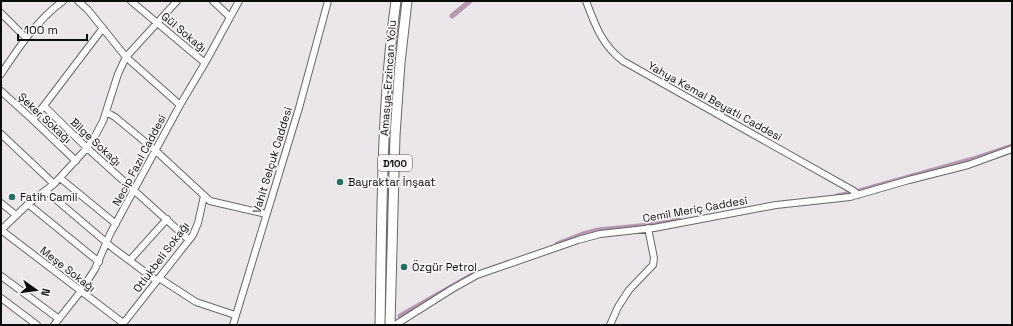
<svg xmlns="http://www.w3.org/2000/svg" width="1013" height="326" viewBox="0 0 1013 326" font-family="'Space Grotesk',sans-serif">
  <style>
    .green { fill: #e9d0e4 }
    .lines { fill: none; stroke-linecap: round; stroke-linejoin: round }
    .canal { stroke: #b696b1; stroke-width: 5 }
    .minor-casing { stroke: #696668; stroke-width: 8 }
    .highway-casing { stroke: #696668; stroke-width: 11 }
    .minor { stroke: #fff; stroke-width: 6 }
    .highway { stroke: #fff; stroke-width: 9 }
    .poi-dot { fill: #276e64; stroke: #f8f4f7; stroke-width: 1.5 }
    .labels { text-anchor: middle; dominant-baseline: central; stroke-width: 3.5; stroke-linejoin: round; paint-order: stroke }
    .shield { fill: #f8f4f7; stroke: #545253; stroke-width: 1 }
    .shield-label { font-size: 10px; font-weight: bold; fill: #0d0c0d }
    .street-label { font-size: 11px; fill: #0d0c0d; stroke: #f8f4f7 }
    .poi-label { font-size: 11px; fill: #0d0c0d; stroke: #f8f4f7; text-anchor: start }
  </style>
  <rect width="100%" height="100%" fill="#eae6ea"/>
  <!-- green -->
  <path class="green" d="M 400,1 L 403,1 L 387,325 L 385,325 L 389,120 L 394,58 Z"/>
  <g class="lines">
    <!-- canal -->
    <path class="canal" d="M 452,16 L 470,1
      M 859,191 L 973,159 L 1012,146
      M 837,196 L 851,193
      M 557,244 L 583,234 L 598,230 L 650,225 L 679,220
      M 400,316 L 474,274"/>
    <!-- minor casing -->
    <g class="minor-casing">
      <path id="minor" d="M 78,1 L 88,10 L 126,57 L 180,105
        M 131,1 L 205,63
        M 213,1 L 230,17
        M 586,1 C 595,25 602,45 623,61 L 854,191 L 858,195
        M 1,13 L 26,38
        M 1,74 C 19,47 37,20 63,1
        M 1,91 L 33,120 L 76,161
        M 44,106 L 87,148 L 189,240
        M 106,112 L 115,117 L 156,151 L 210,201 L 266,214
        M 33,120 L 103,28
        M 1,134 L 54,184
        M 60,178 L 116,224
        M 46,191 L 114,249 L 157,281
        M 1,203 L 16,215
        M 28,204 L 99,262
        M 1,230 L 28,204 L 54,184 L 87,148 L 94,138 L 103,121 L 118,74 L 126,57 L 177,1
        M 1,230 L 123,323
        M 130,260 L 167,219
        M 1,276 L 59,319
        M 159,278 L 196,302 L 235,315
        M 1,298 L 37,325
        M 54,325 L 81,291 L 95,269 L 110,234 L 180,105 L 205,63 L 239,1
        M 122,325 L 193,235 L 198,223 L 204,196
        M 233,325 L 299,108 L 328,1
        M 395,325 L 452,289 L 477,275 L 578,240 L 600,234 L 654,228 L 776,205 L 850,197 L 909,180 L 968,165 L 1012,149
        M 610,325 L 618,307 L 629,290 L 653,265 L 654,258 L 648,228"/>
    </g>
    <!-- highway casing -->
    <g class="highway-casing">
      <path id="highway" d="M 380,325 C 382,217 381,109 396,1
        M 390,325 L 395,135 L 400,63 L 407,1"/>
    </g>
    <!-- minor -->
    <use href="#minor" class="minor"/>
    <!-- highway -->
    <use href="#highway" class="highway"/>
  </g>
  <!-- markers -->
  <g class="poi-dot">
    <circle cx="340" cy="182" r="4"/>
    <circle cx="12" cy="197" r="4"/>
    <circle cx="404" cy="267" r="4"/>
  </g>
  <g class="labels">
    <!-- shield labels -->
    <rect class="shield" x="378" y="155" width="34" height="16" rx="3"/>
    <g class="shield-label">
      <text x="395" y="163">D100</text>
    </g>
    <!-- street labels -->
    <g class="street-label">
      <text transform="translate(184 32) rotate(40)">Gül Sokağı</text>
      <text transform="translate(388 78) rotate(-86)">Amasya-Erzincan Yolu</text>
      <text transform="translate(715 101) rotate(29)">Yahya Kemal Beyatlı Caddesi</text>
      <text transform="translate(45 118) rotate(43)">Şeker Sokağı</text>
      <text transform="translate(96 142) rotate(43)">Bilge Sokağı</text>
      <text transform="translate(139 160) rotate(-62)">Necip Fazıl Caddesi</text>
      <text transform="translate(272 160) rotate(-73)">Vahit Selçuk Caddesi</text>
      <text transform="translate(695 209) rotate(-10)">Cemil Meriç Caddesi</text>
      <text transform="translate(161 257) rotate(-53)">Otlukbeli Sokağı</text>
      <text transform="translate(68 269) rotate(38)">Meşe Sokağı</text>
    </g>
    <!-- poi labels -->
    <g class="poi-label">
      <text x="348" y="182">Bayraktar İnşaat</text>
      <text x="20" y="197">Fatih Camii</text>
      <text x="412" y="267">Özgür Petrol</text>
    </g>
  </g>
  <!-- border -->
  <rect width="1013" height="326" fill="none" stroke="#0d0c0d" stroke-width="4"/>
  <!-- north arrow -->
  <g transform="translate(36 290) rotate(104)" stroke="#f8f4f7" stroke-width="3" paint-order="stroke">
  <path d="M0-3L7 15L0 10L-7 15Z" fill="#0d0c0d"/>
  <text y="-6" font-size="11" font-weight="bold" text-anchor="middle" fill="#0d0c0d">N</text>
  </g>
  <!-- scale -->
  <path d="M18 34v6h69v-6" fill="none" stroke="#0d0c0d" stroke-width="2"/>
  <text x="24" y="34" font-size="12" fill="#0d0c0d" stroke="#f8f4f7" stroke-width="3" paint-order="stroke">100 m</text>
</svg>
